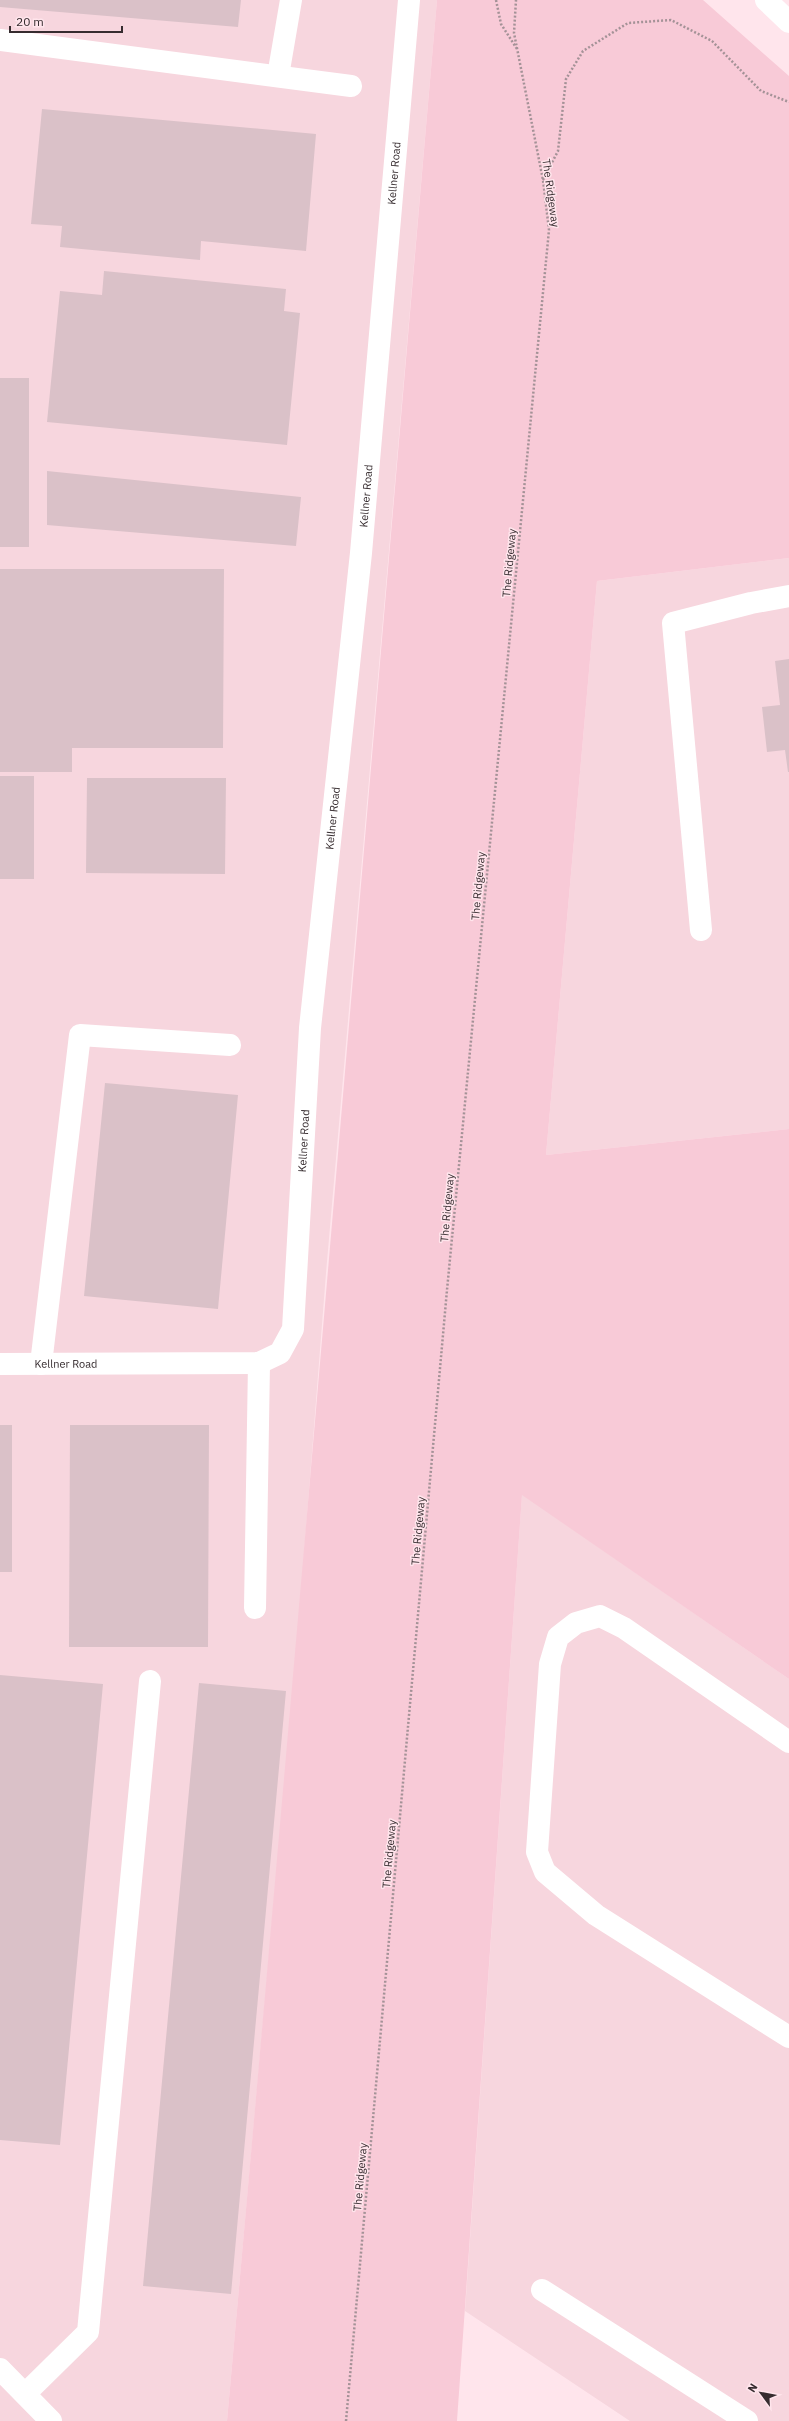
<svg xmlns="http://www.w3.org/2000/svg" width="789" height="2421" viewBox="0 0 789 2421" font-family="'IBM Plex Sans',sans-serif">
  <style>
    .built { fill: #f7d6de }
    .green { fill: #f8cad7 }
    .building { fill: #dac1c8 }
    .lines { fill: none; stroke-linecap: round; stroke-linejoin: round }
    .path { stroke: #a49297; stroke-width: 2.5; stroke-dasharray: 2 2; stroke-linecap: butt }
    .minor { stroke: #fff; stroke-width: 22 }
    .labels { text-anchor: middle; dominant-baseline: central; stroke-width: 3; stroke-linejoin: round; paint-order: stroke }
    .street-label { font-size: 11px; fill: #362c2f; stroke: #ffe5ec }
  </style>
  <rect width="100%" height="100%" fill="#ffe5ec"/>
  <!-- built -->
  <path class="built" d="M 0,0 L 437,0 L 326,1273 L 296,1657 L 227,2421 L 0,2421 Z
    M 789,558 L 789,1129 L 546,1155 L 597,581 Z
    M 522,1494 L 789,1679 L 789,2421 L 630,2421 L 465,2311 Z"/>
  <!-- green -->
  <path class="green" d="M 437,0 L 703,0 L 789,76 L 789,558 L 597,581 L 546,1155 L 789,1129 L 789,1679 L 522,1495 L 457,2421 L 227,2421 C 300,1614 367,807 437,0 Z"/>
  <!-- building -->
  <path class="building" d="M 0,0 L 241,0 L 238,27 L 0,7 Z
    M 42,109 L 316,134 L 306,251 L 201,241 L 200,260 L 60,247 L 62,226 L 31,224 Z
    M 104,271 L 286,289 L 284,311 L 300,313 L 287,445 L 47,422 L 60,291 L 102,295 Z
    M 0,378 L 29,378 L 29,547 L 0,547 Z
    M 47,471 L 301,497 L 296,546 L 47,525 Z
    M 0,569 L 224,569 L 223,748 L 72,748 L 72,772 L 0,772 Z
    M 789,659 L 789,772 L 788,772 L 785,750 L 767,752 L 762,707 L 780,705 L 775,661 Z
    M 0,776 L 34,776 L 34,879 L 0,879 Z
    M 87,778 L 226,778 L 225,874 L 86,873 Z
    M 105,1083 L 238,1095 L 218,1309 L 84,1296 Z
    M 0,1425 L 12,1425 L 12,1572 L 0,1572 Z
    M 70,1425 L 209,1425 L 208,1647 L 69,1647 Z
    M 0,1675 L 103,1684 L 60,2145 L 0,2140 Z
    M 199,1683 L 286,1691 L 231,2294 L 143,2286 Z"/>
  <g class="lines">
    <!-- path -->
    <path class="path" d="M 496,0 L 501,24 L 517,49
      M 543,180 L 558,151 L 566,79 L 583,51 L 628,23 L 671,20 L 712,41 L 761,91 L 789,102
      M 346,2421 L 447,1290 L 549,230 L 543,180 L 514,33 L 516,0"/>
    <!-- minor -->
    <g class="minor">
      <path d="M 766,0 L 789,22"/>
      <path d="M 0,40 L 351,86"/>
      <path d="M 278,76 L 291,0"/>
      <path d="M 701,930 L 673,623 L 751,603 L 789,596"/>
      <path id="s1" d="M 0,1364 L 259,1363 L 280,1353 L 293,1329 L 310,1028 L 361,553 L 409,0"/>
      <path d="M 41,1364 L 80,1035 L 230,1045"/>
      <path d="M 255,1608 L 259,1363"/>
      <path d="M 789,1742 L 624,1628 L 600,1616 L 576,1623 L 558,1637 L 550,1664 L 537,1852 L 545,1872 L 596,1915 L 789,2037"/>
      <path d="M 542,2290 L 747,2421"/>
      <path d="M 0,2369 L 51,2421"/>
      <path d="M 25,2394 L 88,2332 L 150,1681"/>
    </g>
  </g>
  <g class="labels">
    <!-- street labels -->
    <g class="street-label">
      <text stroke="none"><textPath href="#s1" startOffset="1470">Kellner Road</textPath></text>
      <text transform="translate(551 193) rotate(82)">The Ridgeway</text>
      <text stroke="none"><textPath href="#s1" startOffset="1146">Kellner Road</textPath></text>
      <text transform="translate(509 563) rotate(-85)">The Ridgeway</text>
      <text stroke="none"><textPath href="#s1" startOffset="822">Kellner Road</textPath></text>
      <text transform="translate(478 886) rotate(-85)">The Ridgeway</text>
      <text stroke="none"><textPath href="#s1" startOffset="498">Kellner Road</textPath></text>
      <text transform="translate(447 1208) rotate(-85)">The Ridgeway</text>
      <text stroke="none"><textPath href="#s1" startOffset="66">Kellner Road</textPath></text>
      <text transform="translate(418 1531) rotate(-85)">The Ridgeway</text>
      <text transform="translate(389 1854) rotate(-85)">The Ridgeway</text>
      <text transform="translate(360 2177) rotate(-85)">The Ridgeway</text>
    </g>
  </g>
  <!-- north arrow -->
  <g transform="translate(761 2393) rotate(302)" stroke="#ffe5ec" stroke-width="3" paint-order="stroke">
  <path d="M0-3L7 15L0 10L-7 15Z" fill="#362c2f"/>
  <text y="-6" font-size="11" font-weight="bold" text-anchor="middle" fill="#362c2f">N</text>
  </g>
  <!-- scale -->
  <path d="M10 26v6h112v-6" fill="none" stroke="#362c2f" stroke-width="2"/>
  <text x="16" y="26" font-size="12" fill="#362c2f" stroke="#ffe5ec" stroke-width="3" paint-order="stroke">20 m</text>
</svg>
